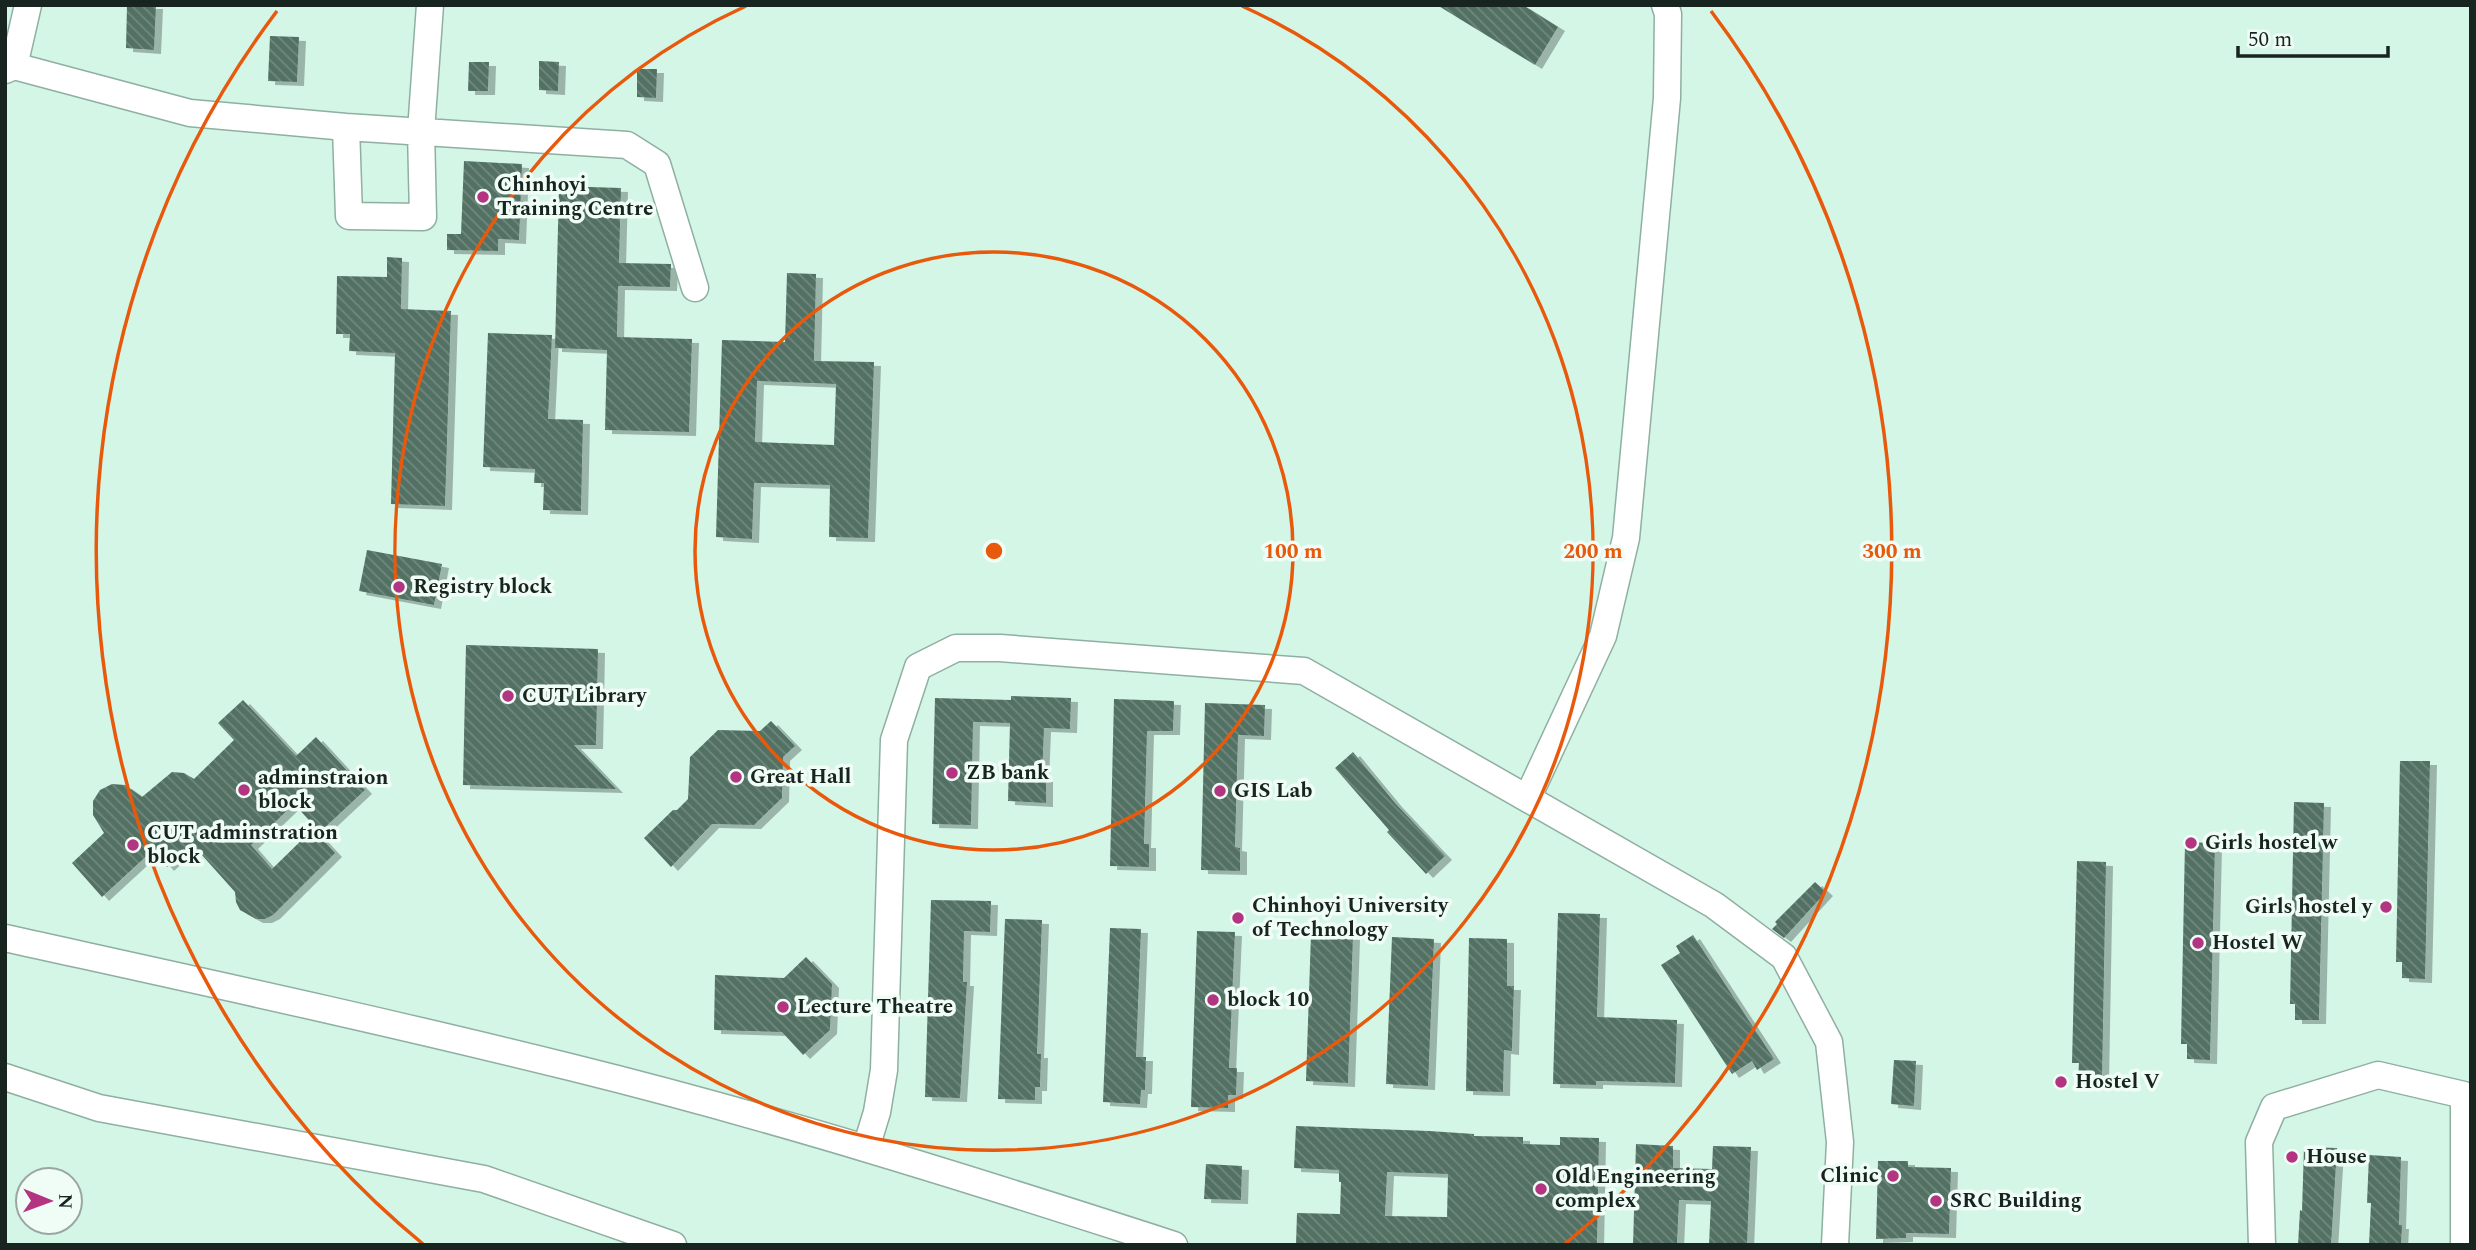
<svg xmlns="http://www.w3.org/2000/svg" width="2476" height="1250" viewBox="0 0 2476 1250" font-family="Spectral,serif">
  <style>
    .building { fill: url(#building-back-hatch); fill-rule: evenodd; filter: url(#shadow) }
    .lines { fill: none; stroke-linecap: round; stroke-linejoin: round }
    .minor-casing { stroke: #8fafa1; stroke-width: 29 }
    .minor { stroke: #fff; stroke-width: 26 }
    .ring { fill: none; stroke: #e8590c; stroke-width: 3.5 }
    .poi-dot { fill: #b33481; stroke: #f0fdf7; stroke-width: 2.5 }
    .labels { text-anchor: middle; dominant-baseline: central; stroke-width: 7; stroke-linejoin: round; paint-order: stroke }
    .poi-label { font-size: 21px; font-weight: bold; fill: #17241f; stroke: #f0fdf7; text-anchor: start }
    .centre { fill: #e8590c; stroke: #f0fdf7; stroke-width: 3.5 }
    .ring-label { font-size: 21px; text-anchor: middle; font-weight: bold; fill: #e8590c; stroke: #f0fdf7; stroke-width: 7; stroke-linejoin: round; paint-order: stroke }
  </style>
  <defs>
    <pattern id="building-back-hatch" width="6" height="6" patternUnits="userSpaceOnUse" patternTransform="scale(1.75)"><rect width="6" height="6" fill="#527164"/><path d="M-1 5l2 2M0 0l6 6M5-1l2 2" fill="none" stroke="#71887e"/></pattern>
    <filter id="shadow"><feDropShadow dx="7" dy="4" stdDeviation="0" flood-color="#0004"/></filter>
  </defs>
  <rect width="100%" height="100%" fill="#d4f6e7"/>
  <!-- building -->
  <path class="building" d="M 127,5 L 156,5 L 154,50 L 126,48 Z
    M 1437,5 L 1523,5 L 1558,27 L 1535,65 Z
    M 270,36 L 299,37 L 297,82 L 268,81 Z
    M 539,61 L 559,62 L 558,91 L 539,90 Z
    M 469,62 L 489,62 L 488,91 L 468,91 Z
    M 637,69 L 657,69 L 656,98 L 637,97 Z
    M 464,161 L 522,164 L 519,240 L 498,239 L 498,251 L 447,250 L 447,234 L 461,234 Z
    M 559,186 L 621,188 L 619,263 L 671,264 L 670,287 L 618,286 L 617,337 L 692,339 L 689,432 L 605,430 L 607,350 L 555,348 Z
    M 387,257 L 402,258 L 401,309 L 451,311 L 445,506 L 391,504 L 395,353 L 349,351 L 350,334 L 336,334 L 337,276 L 387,277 Z
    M 787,273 L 816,274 L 814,361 L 874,362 L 868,538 L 829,537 L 830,485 L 754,483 L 752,539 L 716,537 L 722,340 L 785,342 ZM 757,381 L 836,384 L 834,445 L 755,442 Z
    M 488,333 L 552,335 L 548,419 L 583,420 L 581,511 L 543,510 L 544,483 L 534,483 L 535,469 L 483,467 Z
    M 367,550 L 442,564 L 434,605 L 359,591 Z
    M 466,645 L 598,649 L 596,745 L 574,745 L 616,789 L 463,785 Z
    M 1011,696 L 1071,698 L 1070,729 L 1044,728 L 1042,778 L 1046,778 L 1046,803 L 1008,801 L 1010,723 L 973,722 L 971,825 L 932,824 L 935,698 L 1011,700 Z
    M 1114,699 L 1174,701 L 1173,731 L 1147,731 L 1144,844 L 1149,844 L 1149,867 L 1110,866 Z
    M 243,700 L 296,756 L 316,737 L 365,790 L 320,832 L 294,804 L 251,845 L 272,869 L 313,829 L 335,853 L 273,915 L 265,919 L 256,919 L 240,910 L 236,902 L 235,892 L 192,844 L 167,867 L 153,850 L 102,897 L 72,863 L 104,833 L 93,815 L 93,801 L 100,790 L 112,784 L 125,785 L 142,797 L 172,772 L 184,773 L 194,779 L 234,740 L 218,723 Z
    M 1205,703 L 1265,705 L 1264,736 L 1238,735 L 1235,847 L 1240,848 L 1240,871 L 1201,870 Z
    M 771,721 L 795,746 L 783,757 L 782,798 L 754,825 L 712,824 L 671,867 L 644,838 L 673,810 L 677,810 L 688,799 L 690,757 L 718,730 L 760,731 Z
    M 1353,752 L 1395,803 L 1445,856 L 1426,874 L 1387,832 L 1389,830 L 1335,768 Z
    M 2400,761 L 2430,761 L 2425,979 L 2402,978 L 2402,962 L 2396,962 Z
    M 2294,802 L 2324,803 L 2319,1020 L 2295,1020 L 2295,1004 L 2290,1004 Z
    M 2185,842 L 2215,843 L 2210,1060 L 2187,1059 L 2187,1044 L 2181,1044 Z
    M 2077,861 L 2106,862 L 2102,1079 L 2078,1078 L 2079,1063 L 2072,1063 Z
    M 1815,882 L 1826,892 L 1784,938 L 1772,929 L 1777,924 L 1775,922 Z
    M 931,900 L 991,901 L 990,932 L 964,931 L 963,982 L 967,982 L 960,1098 L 925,1097 Z
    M 1558,913 L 1600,914 L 1597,1017 L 1677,1020 L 1675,1083 L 1596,1081 L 1596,1085 L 1553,1084 Z
    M 1005,919 L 1042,920 L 1037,1054 L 1041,1054 L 1040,1087 L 1035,1087 L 1035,1100 L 998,1099 Z
    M 1110,928 L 1141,929 L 1136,1057 L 1146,1057 L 1145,1090 L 1141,1090 L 1140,1104 L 1103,1102 Z
    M 1197,931 L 1235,932 L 1229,1068 L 1237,1068 L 1236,1095 L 1228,1095 L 1228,1108 L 1191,1107 Z
    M 1311,934 L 1353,936 L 1348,1083 L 1306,1081 Z
    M 1693,935 L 1774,1059 L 1757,1070 L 1752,1061 L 1732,1074 L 1661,965 L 1680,953 L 1676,946 Z
    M 1392,937 L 1434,939 L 1428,1086 L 1386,1084 Z
    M 1469,938 L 1507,939 L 1507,986 L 1514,986 L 1513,1014 L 1512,1051 L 1504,1050 L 1503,1092 L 1466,1091 Z
    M 806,957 L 832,984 L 830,1030 L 803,1055 L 782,1032 L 714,1030 L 715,975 L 784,978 Z
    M 1894,1060 L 1916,1061 L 1914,1106 L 1891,1104 Z
    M 1296,1126 L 1429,1131 L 1474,1134 L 1474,1136 L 1523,1137 L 1523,1144 L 1560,1145 L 1560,1137 L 1599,1138 L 1597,1245 L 1296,1245 L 1297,1213 L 1340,1214 L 1341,1182 L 1339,1182 L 1339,1170 L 1294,1168 ZM 1387,1172 L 1448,1174 L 1447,1217 L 1385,1216 Z
    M 1636,1144 L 1673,1146 L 1673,1168 L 1712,1169 L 1713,1146 L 1751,1147 L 1747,1245 L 1709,1245 L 1711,1201 L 1679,1200 L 1677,1244 L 1633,1245 Z
    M 2304,1147 L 2337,1148 L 2331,1245 L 2298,1245 L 2300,1210 L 2302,1211 Z
    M 2369,1155 L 2401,1157 L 2399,1225 L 2402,1225 L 2401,1245 L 2369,1245 L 2371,1203 L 2367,1203 Z
    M 1878,1161 L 1908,1161 L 1908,1167 L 1951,1168 L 1949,1234 L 1906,1233 L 1906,1238 L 1876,1239 Z
    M 1206,1164 L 1242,1166 L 1241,1200 L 1204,1199 Z"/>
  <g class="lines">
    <!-- minor casing -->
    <g class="minor-casing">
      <path id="minor" d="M 14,66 L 28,5
        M 5,70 L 14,66 L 190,113 L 346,127 L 627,145 L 657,164 L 695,288
        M 346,127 L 349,216 L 423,217 L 421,131 L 430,5
        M 1528,797 L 1603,636 L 1626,538 L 1667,98 L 1668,14 L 1665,5
        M 5,938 C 195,980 385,1021 574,1068 C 776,1118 976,1181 1174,1245
        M 5,1077 L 99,1108 L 484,1179 L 673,1245
        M 866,1148 L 877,1112 L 884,1070 L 894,740 L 918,667 L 956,648 L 1000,648 L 1304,671 L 1714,905 L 1784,957 L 1829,1042 L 1840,1142 L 1835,1245
        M 2262,1245 L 2259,1142 L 2274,1107 L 2378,1075 L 2464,1095 L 2464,1245"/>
    </g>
    <!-- minor -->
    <use href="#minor" class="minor"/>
  </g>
  <!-- distance rings -->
  <g class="ring">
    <circle cx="994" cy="551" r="299"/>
    <path d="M1242 6A599 599 0 1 1 746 6"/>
    <path d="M423 1244A898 898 0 0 1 277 11M1711 11A898 898 0 0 1 1565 1244"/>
  </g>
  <!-- markers -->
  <g class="poi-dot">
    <circle cx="483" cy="197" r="7"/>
    <circle cx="399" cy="587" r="7"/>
    <circle cx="508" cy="696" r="7"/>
    <circle cx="952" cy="773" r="7"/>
    <circle cx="736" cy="777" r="7"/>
    <circle cx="244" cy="790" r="7"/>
    <circle cx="1220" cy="791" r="7"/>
    <circle cx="2191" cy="843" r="7"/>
    <circle cx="133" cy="845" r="7"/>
    <circle cx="2386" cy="907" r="7"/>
    <circle cx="1238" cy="918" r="7"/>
    <circle cx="2198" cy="943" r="7"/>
    <circle cx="1213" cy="1000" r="7"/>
    <circle cx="783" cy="1007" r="7"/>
    <circle cx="2061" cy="1082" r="7"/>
    <circle cx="2292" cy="1157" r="7"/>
    <circle cx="1893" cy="1176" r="7"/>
    <circle cx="1541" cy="1189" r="7"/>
    <circle cx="1936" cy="1201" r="7"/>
  </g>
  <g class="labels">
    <!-- poi labels -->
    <g class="poi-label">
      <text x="497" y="185">Chinhoyi<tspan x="497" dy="24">Training Centre</tspan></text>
      <text x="413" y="587">Registry block</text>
      <text x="522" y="696">CUT Library</text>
      <text x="966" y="773">ZB bank</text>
      <text x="750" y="777">Great Hall</text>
      <text x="258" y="778">adminstraion<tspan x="258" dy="24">block</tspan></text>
      <text x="1234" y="791">GIS Lab</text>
      <text x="147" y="833">CUT adminstration<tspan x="147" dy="24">block</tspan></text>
      <text x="2205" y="843">Girls hostel w</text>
      <text x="1252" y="906">Chinhoyi University<tspan x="1252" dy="24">of Technology</tspan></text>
      <text x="2372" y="907" text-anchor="end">Girls hostel y</text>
      <text x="2212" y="943">Hostel W</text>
      <text x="1227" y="1000">block 10</text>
      <text x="797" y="1007">Lecture Theatre</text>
      <text x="2075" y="1082">Hostel V</text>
      <text x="2306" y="1157">House</text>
      <text x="1879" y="1176" text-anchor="end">Clinic</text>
      <text x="1555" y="1177">Old Engineering<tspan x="1555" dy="24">complex</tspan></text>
      <text x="1950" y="1201">SRC Building</text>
    </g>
  </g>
  <circle cx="994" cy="551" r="10" class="centre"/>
  <g class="ring-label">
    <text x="1293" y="558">100 m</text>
    <text x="1593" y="558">200 m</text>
    <text x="1892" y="558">300 m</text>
  </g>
  <!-- border -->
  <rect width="2476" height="1250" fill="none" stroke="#17241f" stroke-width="14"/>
  <!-- north arrow -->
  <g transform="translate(49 1201) rotate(91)"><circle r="33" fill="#f0fdf7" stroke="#99a6a1" stroke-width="2"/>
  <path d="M0-5L12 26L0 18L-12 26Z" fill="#b33481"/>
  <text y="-10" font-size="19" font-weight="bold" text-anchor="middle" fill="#17241f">N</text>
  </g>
  <!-- scale -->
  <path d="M2238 46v10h150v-10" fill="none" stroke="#17241f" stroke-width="3.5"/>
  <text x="2248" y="46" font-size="21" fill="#17241f" stroke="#f0fdf7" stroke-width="5" paint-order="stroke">50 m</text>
</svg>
